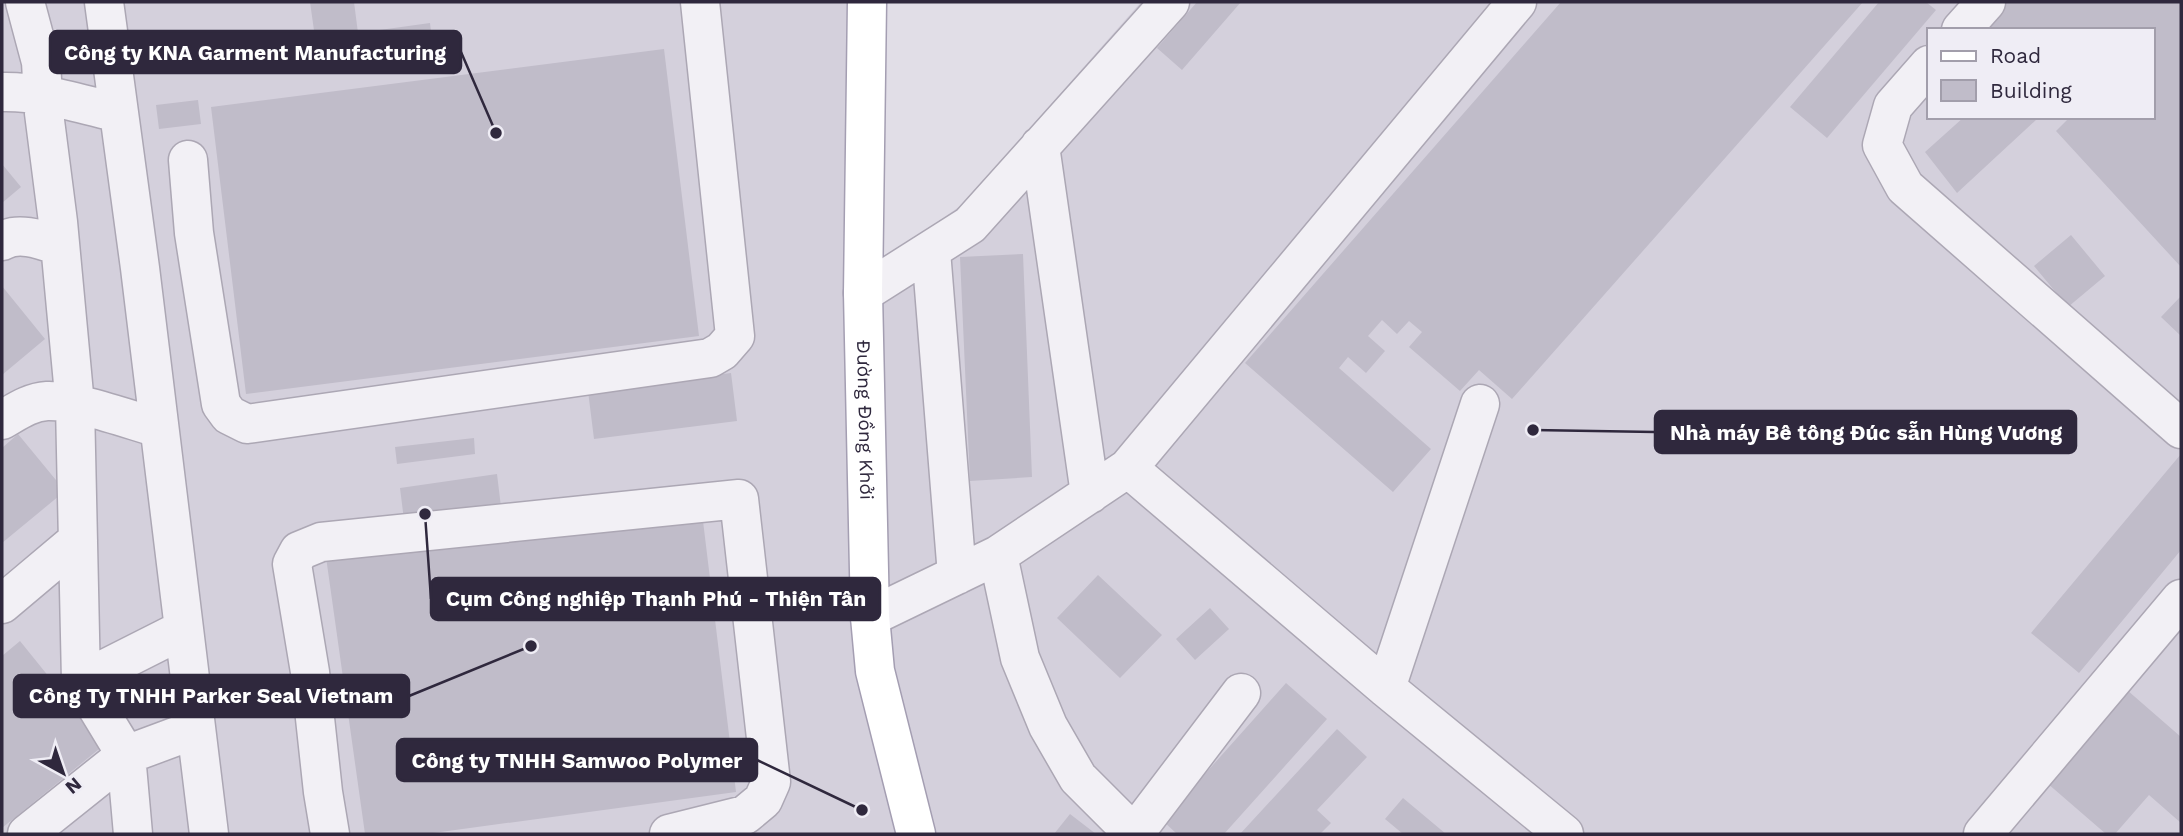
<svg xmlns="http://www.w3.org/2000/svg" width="2183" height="836" viewBox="0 0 2183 836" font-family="'Work Sans',sans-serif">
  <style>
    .built { fill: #d4d0dc; fill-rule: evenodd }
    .building { fill: #c0bcc9 }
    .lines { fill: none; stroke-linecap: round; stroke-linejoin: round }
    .minor-casing { stroke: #aca7b4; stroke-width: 41 }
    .major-casing { stroke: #a49eb2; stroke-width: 41 }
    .minor { stroke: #f2f0f5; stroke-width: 38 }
    .major { stroke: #fff; stroke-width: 38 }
    .labels { text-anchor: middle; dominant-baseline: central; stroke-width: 7; stroke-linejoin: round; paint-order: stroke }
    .street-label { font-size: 19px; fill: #2f283d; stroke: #efedf5 }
    .leader { fill: none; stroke: #2f283d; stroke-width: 2.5 }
    .callout-dot { fill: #2f283d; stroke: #efedf5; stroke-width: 2.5 }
    .callout { fill: #2f283d; stroke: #2f283d; stroke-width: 2.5 }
    .callout-label { font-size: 21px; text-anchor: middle; font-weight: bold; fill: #fff }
  </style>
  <rect width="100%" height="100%" fill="#e1dee7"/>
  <!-- built -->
  <path class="built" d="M 2,2 L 850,2 L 846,264 L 846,411 L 851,618 L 896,834 L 2,834 Z
    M 1141,2 L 2181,2 L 2181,834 L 936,834 L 933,829 L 893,663 L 887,600 L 882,261 L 963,204 ZM 1929,30 L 2153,30 L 2153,117 L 1929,117 Z"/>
  <!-- building -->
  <path class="building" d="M 310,2 L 354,2 L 358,33 L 430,23 L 434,57 L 320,73 Z
    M 1197,2 L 1241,2 L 1182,70 L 1157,48 Z
    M 1561,2 L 1863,2 L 1512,399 L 1479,370 L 1460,391 L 1409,347 L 1422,332 L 1409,321 L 1397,334 L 1382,320 L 1368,336 L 1385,351 L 1366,373 L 1348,357 L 1339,368 L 1431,449 L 1393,492 L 1245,363 Z
    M 1879,2 L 1926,2 L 1936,10 L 1827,138 L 1790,107 Z
    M 2005,2 L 2181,2 L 2181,267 L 2056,131 L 2070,117 L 2153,117 L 2153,30 L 1978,30 Z
    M 664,49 L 699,336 L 246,394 L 211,107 Z
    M 198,100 L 201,124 L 159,129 L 156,105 Z
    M 1964,117 L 2037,119 L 1957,193 L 1925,152 Z
    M 2,164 L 21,187 L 2,203 Z
    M 2071,235 L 2105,276 L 2068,307 L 2034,266 Z
    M 1023,254 L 1032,477 L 970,481 L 960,257 Z
    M 2,286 L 45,339 L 2,375 Z
    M 2181,296 L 2181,336 L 2161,317 Z
    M 731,373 L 737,421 L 594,439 L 588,391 Z
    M 18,434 L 65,491 L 2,543 L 2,448 Z
    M 474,438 L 475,454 L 397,464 L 395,447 Z
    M 2181,454 L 2181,550 L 2079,673 L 2031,633 Z
    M 497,474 L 501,507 L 404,520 L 400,488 Z
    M 703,521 L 736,792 L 426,834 L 365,834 L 326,557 Z
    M 1098,575 L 1162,635 L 1120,678 L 1057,618 Z
    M 1210,608 L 1229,629 L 1195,660 L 1176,639 Z
    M 20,641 L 104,745 L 2,828 L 2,656 Z
    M 1286,683 L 1327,719 L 1224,834 L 1177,834 L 1163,821 Z
    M 2127,690 L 2181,737 L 2181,823 L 2149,795 L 2115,834 L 2106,834 L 2047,783 Z
    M 1337,729 L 1367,757 L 1317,810 L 1331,823 L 1320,834 L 1240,834 Z
    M 1403,798 L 1446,834 L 1403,834 L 1385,819 Z
    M 1070,814 L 1096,834 L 1054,834 Z"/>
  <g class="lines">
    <!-- minor casing -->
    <g class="minor-casing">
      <path id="minor" d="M 25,2 L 41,62 L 44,113 L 58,222 L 75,405 L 81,681
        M 104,2 L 140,268 L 209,834
        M 1961,30 L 1986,2
        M 1929,65 L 1893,106 L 1882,145 L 1905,187 L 2181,429
        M 2,92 C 41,91 81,104 119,113
        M 1040,146 L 1090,494
        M 188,160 L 194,233 L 221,404 L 229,415 L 247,424 L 710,358 L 722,351 L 735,336 L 700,2
        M 2,241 C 19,231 42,240 60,246
        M 931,251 L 957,575
        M 863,293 L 970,225 L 1170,2
        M 2,420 C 16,412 30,402 47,401 C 76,400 130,420 159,428
        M 1128,468 L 1386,688 L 1564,834
        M 998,555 L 1020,658 L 1048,726 L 1078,778 L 1134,834
        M 2,604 L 78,540
        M 870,617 L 998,555 L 1128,468 L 1517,2
        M 1386,688 L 1480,404
        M 27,834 L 126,755 L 196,729
        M 133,834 L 126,755 L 81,681 L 184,629
        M 330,834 L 323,792 L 310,672 L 292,564 L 299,551 L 321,542 L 739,499 L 771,782 L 763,800 L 745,815 L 669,834
        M 1134,834 L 1241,693
        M 1983,834 L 2181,599"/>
    </g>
    <!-- major casing -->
    <g class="major-casing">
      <g id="major">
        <path id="s1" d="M 867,2 L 863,293 L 870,617 L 875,671 L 916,834"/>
      </g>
    </g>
    <!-- minor -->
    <use href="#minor" class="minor"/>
    <!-- major -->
    <use href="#major" class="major"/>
  </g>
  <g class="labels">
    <!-- street labels -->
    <g class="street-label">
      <text stroke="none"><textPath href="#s1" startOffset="418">Đường Đồng Khởi</textPath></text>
    </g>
  </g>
  <!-- callouts -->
  <path class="leader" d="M496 133L461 52M1533 430L1655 432M425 514L431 599M531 646L409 696M862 810L757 760"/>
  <g class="callout-dot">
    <circle cx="496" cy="133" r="7"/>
    <circle cx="1533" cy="430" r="7"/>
    <circle cx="425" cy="514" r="7"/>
    <circle cx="531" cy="646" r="7"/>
    <circle cx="862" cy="810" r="7"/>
  </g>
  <g class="callout">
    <rect x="50" y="31" width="411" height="42" rx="7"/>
    <rect x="1655" y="411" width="421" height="42" rx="7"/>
    <rect x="431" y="578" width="449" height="42" rx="7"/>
    <rect x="14" y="675" width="395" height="42" rx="7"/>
    <rect x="397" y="739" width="360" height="42" rx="7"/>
  </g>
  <g class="callout-label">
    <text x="255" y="60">Công ty KNA Garment Manufacturing</text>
    <text x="1866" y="440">Nhà máy Bê tông Đúc sẵn Hùng Vương</text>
    <text x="656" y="606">Cụm Công nghiệp Thạnh Phú - Thiện Tân</text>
    <text x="211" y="703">Công Ty TNHH Parker Seal Vietnam</text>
    <text x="577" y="768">Công ty TNHH Samwoo Polymer</text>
  </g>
  <!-- border -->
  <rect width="2183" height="836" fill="none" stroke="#2f283d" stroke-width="7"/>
  <!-- legend -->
  <rect x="1927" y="28" width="228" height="91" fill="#efedf5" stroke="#a29eab" stroke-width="2"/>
  <rect x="1941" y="51" width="35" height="10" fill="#ffffff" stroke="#a29eab" stroke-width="2"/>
  <text x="1990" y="63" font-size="21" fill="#2f283d">Road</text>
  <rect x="1941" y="80" width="35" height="21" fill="#c0bcc9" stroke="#a29eab" stroke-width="2"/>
  <text x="1990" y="98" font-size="21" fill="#2f283d">Building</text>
  <!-- north arrow -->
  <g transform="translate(63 773) rotate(140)" stroke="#efedf5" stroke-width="5" paint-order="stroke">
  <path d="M0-5L12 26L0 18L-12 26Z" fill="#2f283d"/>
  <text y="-10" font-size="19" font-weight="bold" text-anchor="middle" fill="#2f283d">N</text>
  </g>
</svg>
